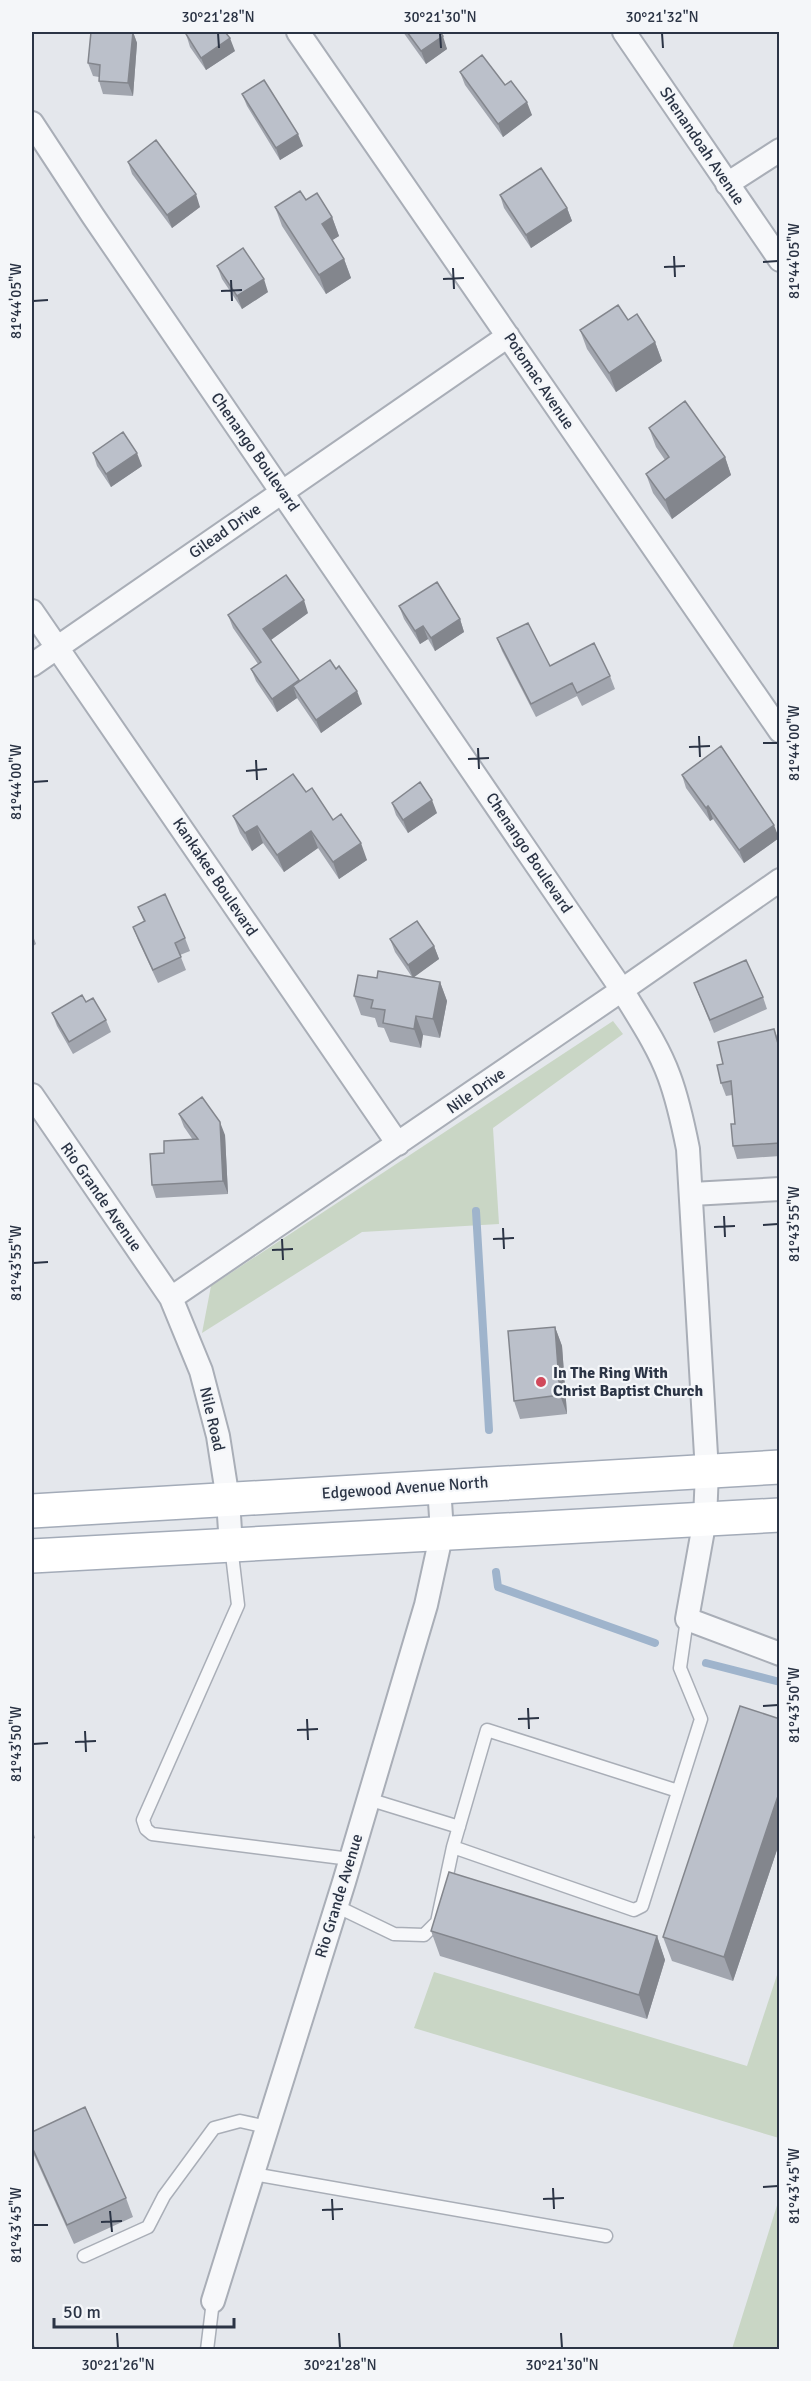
<svg xmlns="http://www.w3.org/2000/svg" width="811" height="2381" viewBox="0 0 811 2381" font-family="Signika,sans-serif">
  <style>
    .green { fill: #c9d6c5 }
    .lines { fill: none; stroke-linecap: round; stroke-linejoin: round }
    .stream { stroke: #9fb4cc; stroke-width: 8 }
    .service-casing { stroke: #a9aeb7; stroke-width: 15 }
    .minor-casing { stroke: #a9aeb7; stroke-width: 26 }
    .primary-casing { stroke: #a3abb8; stroke-width: 36 }
    .service { stroke: #f7f8fa; stroke-width: 12 }
    .minor { stroke: #f7f8fa; stroke-width: 22 }
    .primary { stroke: #fff; stroke-width: 33 }
    .rail { stroke: #7d8696; stroke-width: 4.5; stroke-dasharray: 3 6; stroke-linecap: butt }
    .wall { fill: #a1a5ae }
    .shaded-wall { fill: #83868d }
    .building { fill: #bbc0ca; stroke: #83868d; stroke-width: 1.5 }
    .ticks { fill: none; stroke: #2b3445; stroke-width: 2 }
    .poi-dot { fill: #d1495b; stroke: #f4f6f9; stroke-width: 2 }
    .labels { text-anchor: middle; dominant-baseline: central; stroke-width: 4.5; stroke-linejoin: round; paint-order: stroke }
    .street-label { font-size: 16px; fill: #2b3445; stroke: #f4f6f9 }
    .poi-label { font-size: 16px; font-weight: bold; fill: #2b3445; stroke: #f4f6f9; text-anchor: start }
    .neatline { fill: none; stroke: #2b3445; stroke-width: 2 }
    .ticks-label { font-size: 15px; text-anchor: middle; fill: #2b3445 }
  </style>
  <rect width="100%" height="100%" fill="#e4e7ec"/>
  <!-- green -->
  <path class="green" d="M 613,1021 L 623,1034 L 493,1128 L 499,1224 L 362,1232 L 202,1333 L 211,1286 Z
    M 779,1969 L 779,2138 L 414,2028 L 434,1972 L 747,2066 Z
    M 779,2199 L 779,2349 L 732,2349 Z"/>
  <g class="lines">
    <!-- stream -->
    <path class="stream" d="M 476,1211 L 489,1430
      M 496,1572 L 498,1587 L 655,1643
      M 706,1663 L 780,1682"/>
    <!-- service casing -->
    <g class="service-casing">
      <path id="service" d="M 231,1546 L 238,1605 L 143,1820 L 146,1829 L 152,1834 L 350,1859
        M 368,1799 L 459,1827
        M 453,1847 L 634,1910 L 642,1906 L 701,1719 L 680,1668 L 687,1619
        M 336,1906 L 394,1934 L 424,1935 L 437,1922 L 453,1847 L 487,1730 L 678,1791
        M 253,2174 L 606,2236
        M 84,2256 L 148,2227 L 164,2196 L 214,2128 L 240,2121 L 267,2127
        M 207,2350 L 213,2301"/>
    </g>
    <!-- minor casing -->
    <g class="minor-casing">
      <path id="minor" d="M 298,32 L 780,731
        M 624,32 L 780,260
        M 32,123 L 93,216 L 622,990 C 639,1018 658,1046 669,1076 C 678,1100 683,1124 688,1149 L 707,1472 L 705,1519 L 687,1619 L 780,1654
        M 727,184 L 780,150
        M 32,611 L 398,1144
        M 32,665 L 508,336
        M 32,1095 L 171,1298 L 201,1371 L 218,1436 L 228,1500 L 231,1546
        M 692,1194 L 780,1189
        M 171,1298 L 622,990 L 780,880
        M 213,2301 L 344,1882 L 426,1605 L 442,1532 L 439,1486"/>
    </g>
    <!-- primary casing -->
    <g class="primary-casing">
      <path id="primary" d="M 32,1511 L 780,1467
        M 32,1556 L 780,1515"/>
    </g>
    <!-- service -->
    <use href="#service" class="service"/>
    <!-- minor -->
    <use href="#minor" class="minor"/>
    <!-- primary -->
    <use href="#primary" class="primary"/>
    <!-- rail -->
    <path class="rail" d="M 32,2346 L 33,2350"/>
  </g>
  <!-- wall -->
  <path class="wall" d="M 91,32 L 133,32 L 137,43 L 133,96 L 103,94 L 99,81 L 99,77 L 93,76 L 88,63 Z
    M 403,32 L 440,32 L 447,49 L 426,64 Z
    M 186,34 L 235,51 L 206,70 L 190,47 Z
    M 460,72 L 505,85 L 532,115 L 503,137 L 465,85 Z
    M 242,94 L 303,146 L 280,160 L 247,106 Z
    M 128,162 L 200,207 L 172,228 L 132,174 Z
    M 500,195 L 567,208 L 572,221 L 531,248 L 504,208 Z
    M 306,200 L 332,217 L 339,236 L 332,240 L 344,259 L 351,278 L 326,294 L 282,226 L 275,207 Z
    M 217,266 L 268,292 L 242,309 L 222,279 Z
    M 580,330 L 655,342 L 662,361 L 616,392 L 587,349 Z
    M 649,428 L 725,457 L 731,475 L 672,519 L 653,493 L 646,474 L 665,460 L 656,447 Z
    M 93,453 L 142,466 L 111,487 L 97,466 Z
    M 399,606 L 460,619 L 464,632 L 435,651 L 428,639 L 420,644 L 404,619 Z
    M 308,613 L 271,640 L 299,682 L 362,704 L 321,733 L 297,698 L 277,712 L 256,681 L 251,669 L 258,664 L 233,628 L 228,615 Z
    M 497,638 L 550,666 L 610,676 L 615,689 L 582,706 L 577,696 L 536,717 L 502,651 Z
    M 682,775 L 779,838 L 744,863 L 713,819 L 710,821 L 686,788 Z
    M 306,792 L 333,820 L 367,860 L 339,879 L 318,848 L 284,872 L 263,843 L 252,851 L 240,833 L 233,816 Z
    M 392,803 L 437,813 L 408,833 L 396,815 Z
    M 138,907 L 185,938 L 190,951 L 180,955 L 186,970 L 158,983 L 138,940 L 133,927 L 144,922 Z
    M 32,933 L 36,944 L 32,947 Z
    M 390,939 L 434,946 L 439,959 L 413,977 L 440,982 L 447,1001 L 440,1038 L 423,1035 L 421,1048 L 390,1042 L 384,1028 L 378,1027 L 375,1018 L 361,1015 L 354,996 L 412,977 L 395,952 Z
    M 694,983 L 763,997 L 767,1009 L 714,1033 Z
    M 86,1002 L 106,1020 L 111,1032 L 73,1054 L 57,1026 L 52,1013 Z
    M 774,1029 L 780,1044 L 780,1156 L 737,1159 L 733,1146 L 735,1124 L 732,1095 L 726,1096 L 721,1083 L 723,1064 Z
    M 179,1114 L 225,1135 L 228,1194 L 156,1198 L 152,1185 L 164,1153 L 193,1140 L 184,1127 Z
    M 555,1327 L 562,1346 L 567,1414 L 520,1419 L 514,1401 Z
    M 780,1719 L 780,1841 L 733,1981 L 672,1961 L 663,1937 Z
    M 32,1828 L 35,1838 L 32,1840 Z
    M 431,1931 L 657,1936 L 665,1960 L 647,2019 L 440,1956 Z
    M 32,2147 L 126,2198 L 133,2217 L 74,2244 L 33,2153 Z"/>
  <!-- shaded-wall -->
  <path class="shaded-wall" d="M 133,32 L 137,43 L 133,96 L 128,83 Z
    M 443,36 L 447,49 L 426,64 L 421,51 Z
    M 230,38 L 235,51 L 206,70 L 201,58 Z
    M 527,102 L 532,115 L 503,137 L 498,124 Z
    M 298,134 L 303,146 L 280,160 L 276,148 Z
    M 196,194 L 200,207 L 172,228 L 167,215 Z
    M 567,208 L 572,221 L 531,248 L 526,235 Z
    M 332,217 L 339,236 L 328,243 L 322,224 Z
    M 344,259 L 351,278 L 326,294 L 319,275 Z
    M 264,279 L 268,292 L 242,309 L 237,296 Z
    M 655,342 L 662,361 L 616,392 L 609,373 Z
    M 137,453 L 142,466 L 111,487 L 106,474 Z
    M 725,457 L 731,475 L 672,519 L 665,500 Z
    M 304,600 L 308,613 L 268,642 L 263,629 Z
    M 460,619 L 464,632 L 435,651 L 431,638 Z
    M 423,626 L 428,639 L 420,644 L 415,631 Z
    M 299,680 L 304,693 L 293,686 L 297,698 L 277,712 L 272,699 Z
    M 357,691 L 362,704 L 321,733 L 316,720 Z
    M 432,800 L 437,813 L 408,833 L 403,820 Z
    M 708,806 L 713,819 L 710,821 L 706,808 Z
    M 774,825 L 779,838 L 744,863 L 739,850 Z
    M 257,826 L 263,843 L 252,851 L 245,833 Z
    M 311,831 L 318,848 L 284,872 L 277,855 Z
    M 361,843 L 367,860 L 339,879 L 333,862 Z
    M 434,946 L 439,959 L 413,978 L 408,965 Z
    M 440,982 L 447,1001 L 440,1038 L 433,1019 Z
    M 416,1016 L 423,1035 L 421,1048 L 414,1029 Z
    M 220,1122 L 225,1135 L 228,1194 L 223,1181 Z
    M 555,1327 L 562,1346 L 567,1414 L 560,1395 Z
    M 780,1790 L 780,1841 L 733,1981 L 724,1957 Z
    M 657,1936 L 665,1960 L 647,2019 L 639,1995 Z"/>
  <!-- building -->
  <path class="building" d="M 91,32 L 133,32 L 128,83 L 99,81 L 100,65 L 88,63 Z
    M 189,32 L 225,32 L 230,38 L 201,58 L 186,34 Z
    M 407,32 L 440,32 L 443,36 L 421,51 Z
    M 482,55 L 505,85 L 511,81 L 527,102 L 498,124 L 460,72 Z
    M 264,80 L 298,134 L 276,148 L 242,94 Z
    M 156,140 L 196,194 L 167,215 L 128,162 Z
    M 541,168 L 567,208 L 526,235 L 500,195 Z
    M 300,191 L 306,200 L 317,193 L 332,217 L 322,224 L 344,259 L 319,275 L 275,207 Z
    M 243,248 L 264,279 L 237,296 L 217,266 Z
    M 618,305 L 628,320 L 637,314 L 655,342 L 609,373 L 580,330 Z
    M 685,401 L 725,457 L 665,500 L 646,474 L 669,457 L 649,428 Z
    M 123,432 L 137,453 L 106,474 L 93,453 Z
    M 286,575 L 304,600 L 263,629 L 299,680 L 272,699 L 251,669 L 261,662 L 228,615 Z
    M 437,582 L 460,619 L 431,638 L 423,626 L 415,631 L 399,606 Z
    M 528,623 L 550,666 L 594,643 L 610,676 L 577,693 L 572,683 L 531,704 L 497,638 Z
    M 330,660 L 336,669 L 339,666 L 357,691 L 316,720 L 293,686 Z
    M 721,746 L 774,825 L 739,850 L 708,806 L 706,808 L 682,775 Z
    M 293,774 L 306,792 L 312,788 L 333,820 L 341,814 L 361,843 L 333,862 L 311,831 L 277,855 L 257,826 L 245,833 L 233,816 Z
    M 420,782 L 432,800 L 403,820 L 392,803 Z
    M 165,894 L 185,938 L 175,943 L 181,957 L 153,970 L 133,927 L 145,921 L 138,907 Z
    M 417,921 L 434,946 L 408,965 L 390,939 Z
    M 746,960 L 763,997 L 710,1020 L 694,983 Z
    M 378,971 L 440,982 L 433,1019 L 416,1016 L 414,1029 L 383,1023 L 385,1010 L 371,1008 L 373,1000 L 354,996 L 358,975 L 377,978 Z
    M 82,995 L 86,1002 L 93,998 L 106,1020 L 69,1042 L 52,1013 Z
    M 774,1029 L 780,1051 L 780,1143 L 733,1146 L 731,1124 L 735,1124 L 731,1081 L 721,1083 L 717,1065 L 723,1064 L 718,1042 Z
    M 202,1097 L 220,1122 L 223,1181 L 152,1185 L 150,1154 L 164,1153 L 164,1141 L 198,1139 L 179,1114 Z
    M 555,1327 L 560,1395 L 514,1401 L 508,1331 Z
    M 740,1706 L 780,1719 L 780,1790 L 724,1957 L 663,1937 Z
    M 449,1872 L 657,1936 L 639,1995 L 431,1931 Z
    M 85,2107 L 126,2198 L 67,2225 L 32,2147 L 32,2132 Z"/>
  <!-- ticks -->
  <path class="ticks" d="M 218,33 L 219,48M 440,33 L 441,48M 662,33 L 663,48M 674,256 L 675,277M 763,262 L 778,261M 664,267 L 685,266M 453,268 L 454,289M 443,279 L 464,278M 231,280 L 232,301M 221,291 L 242,290M 33,301 L 48,300M 699,736 L 700,757M 763,743 L 778,743M 689,747 L 710,746M 478,748 L 479,769M 468,759 L 489,758M 256,760 L 257,780M 246,771 L 267,769M 33,782 L 48,781M 724,1216 L 725,1237M 763,1225 L 778,1224M 714,1227 L 735,1226M 503,1228 L 504,1249M 282,1239 L 283,1260M 493,1239 L 514,1238M 272,1250 L 293,1249M 33,1263 L 48,1262M 763,1706 L 778,1705M 528,1708 L 529,1729M 307,1719 L 308,1740M 518,1719 L 539,1718M 297,1730 L 318,1729M 85,1731 L 86,1752M 75,1742 L 96,1741M 33,1744 L 48,1743M 763,2187 L 778,2186M 553,2188 L 554,2209M 332,2199 L 333,2220M 543,2199 L 564,2198M 322,2210 L 343,2209M 110,2211 L 112,2232M 101,2222 L 122,2221M 33,2225 L 48,2225M 117,2333 L 118,2348M 339,2333 L 340,2348M 561,2333 L 562,2348"/>
  <!-- markers -->
  <circle class="poi-dot" cx="541" cy="1382" r="6"/>
  <g class="labels">
    <!-- street labels -->
    <g class="street-label">
      <text transform="translate(702 146) rotate(56)">Shenandoah Avenue</text>
      <text transform="translate(539 381) rotate(56)">Potomac Avenue</text>
      <text transform="translate(255 452) rotate(55)">Chenango Boulevard</text>
      <text transform="translate(225 531) rotate(-35)">Gilead Drive</text>
      <text transform="translate(529 853) rotate(56)">Chenango Boulevard</text>
      <text transform="translate(215 877) rotate(56)">Kankakee Boulevard</text>
      <text transform="translate(476 1091) rotate(-35)">Nile Drive</text>
      <text transform="translate(101 1197) rotate(55)">Rio Grande Avenue</text>
      <text transform="translate(212 1419) rotate(77)">Nile Road</text>
      <text transform="translate(405 1488) rotate(-4)">Edgewood Avenue North</text>
      <text transform="translate(339 1896) rotate(-73)">Rio Grande Avenue</text>
    </g>
    <!-- poi labels -->
    <g class="poi-label">
      <text x="553" y="1373">In The Ring With<tspan x="553" dy="18">Christ Baptist Church</tspan></text>
    </g>
  </g>
  <!-- border -->
  <rect width="811" height="2381" fill="none" stroke="#f4f6f9" stroke-width="66"/>
  <!-- scale -->
  <path d="M54 2318v9h180v-9" fill="none" stroke="#2b3445" stroke-width="3"/>
  <text x="63" y="2318" font-size="18" fill="#2b3445" stroke="#f4f6f9" stroke-width="4.5" paint-order="stroke">50 m</text>
  <rect x="33" y="33" width="745" height="2315" class="neatline"/>
  <g class="ticks-label">
    <text x="218" y="22">30°21'28"N</text>
    <text x="440" y="22">30°21'30"N</text>
    <text x="662" y="22">30°21'32"N</text>
    <text transform="translate(794 261) rotate(-90)" y="5">81°44'05"W</text>
    <text transform="translate(16 301) rotate(-90)" y="5">81°44'05"W</text>
    <text transform="translate(794 743) rotate(-90)" y="5">81°44'00"W</text>
    <text transform="translate(16 782) rotate(-90)" y="5">81°44'00"W</text>
    <text transform="translate(794 1224) rotate(-90)" y="5">81°43'55"W</text>
    <text transform="translate(16 1263) rotate(-90)" y="5">81°43'55"W</text>
    <text transform="translate(794 1705) rotate(-90)" y="5">81°43'50"W</text>
    <text transform="translate(16 1744) rotate(-90)" y="5">81°43'50"W</text>
    <text transform="translate(794 2186) rotate(-90)" y="5">81°43'45"W</text>
    <text transform="translate(16 2225) rotate(-90)" y="5">81°43'45"W</text>
    <text x="118" y="2370">30°21'26"N</text>
    <text x="340" y="2370">30°21'28"N</text>
    <text x="562" y="2370">30°21'30"N</text>
  </g>
</svg>
